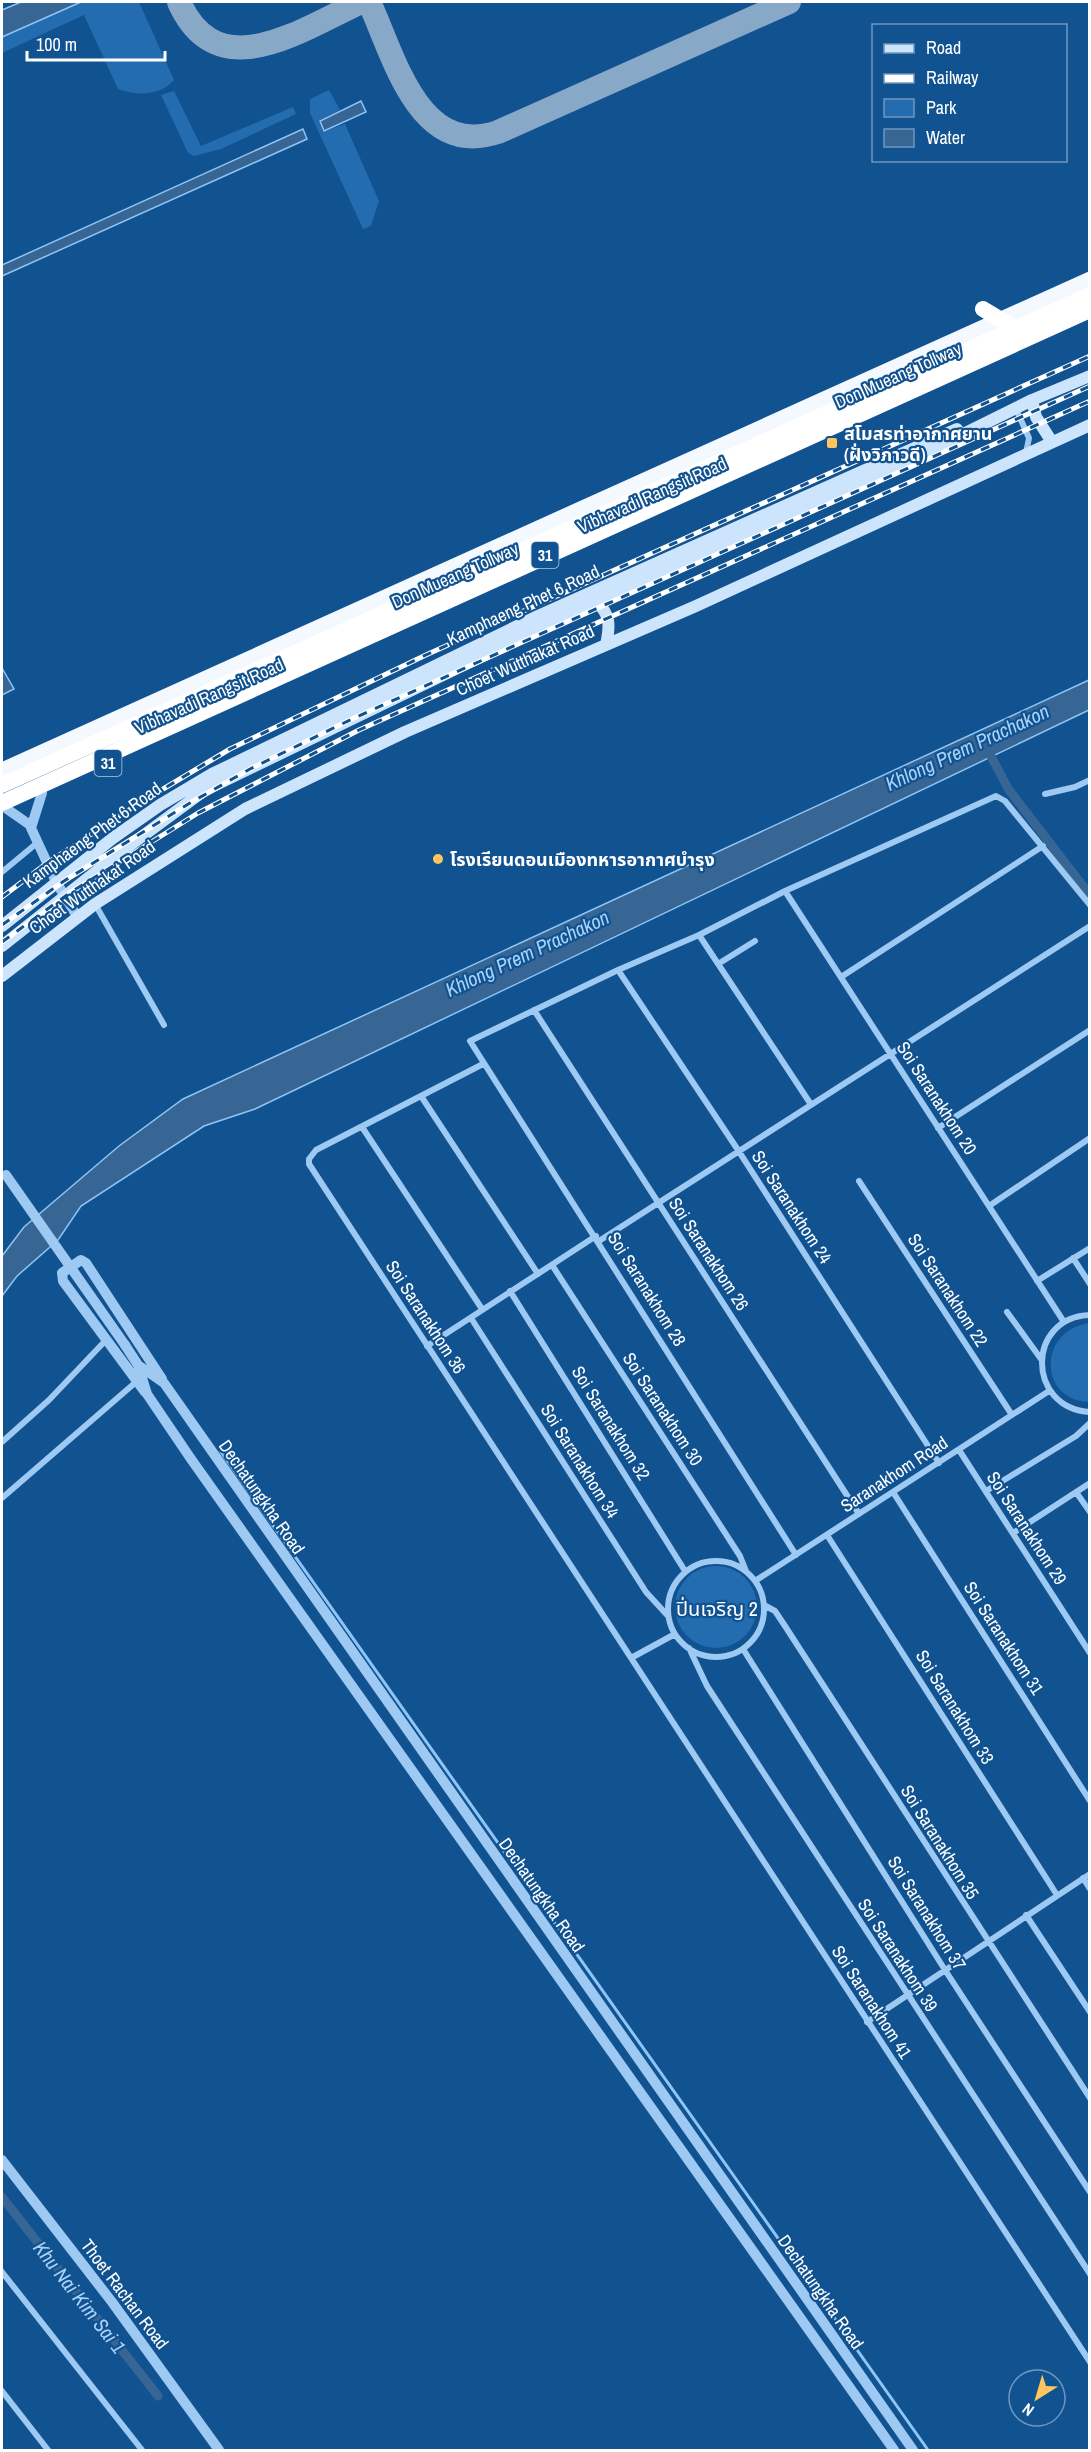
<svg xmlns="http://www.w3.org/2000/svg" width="1091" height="2452" viewBox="0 0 1091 2452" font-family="'Archivo Narrow','Noto Sans Thai',sans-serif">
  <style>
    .green { fill: #236cb0 }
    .water { fill: #376694; stroke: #8ec5f6; stroke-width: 1.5 }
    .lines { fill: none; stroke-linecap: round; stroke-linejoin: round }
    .stream { stroke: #8ec5f6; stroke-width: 3 }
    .canal { stroke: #376694; stroke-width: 9 }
    .taxiway { stroke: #88a8c8; stroke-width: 24 }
    .minor { stroke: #9dc9f2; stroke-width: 6 }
    .tertiary { stroke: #9dc9f2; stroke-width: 10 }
    .secondary { stroke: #cce4fc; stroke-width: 12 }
    .trunk { stroke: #f4f9ff; stroke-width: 15 }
    .rail-casing { stroke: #fff; stroke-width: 5 }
    .rail { stroke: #115291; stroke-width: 3; stroke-dasharray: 9; stroke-linecap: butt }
    .tertiary-bridge { stroke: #9dc9f2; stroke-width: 10 }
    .motorway-bridge { stroke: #fff; stroke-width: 16 }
    .poi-dot { fill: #ffc65e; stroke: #115291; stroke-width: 2 }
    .labels { text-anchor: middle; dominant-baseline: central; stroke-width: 4.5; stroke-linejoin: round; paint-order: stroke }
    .shield { fill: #115291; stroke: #b8cbde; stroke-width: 1.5 }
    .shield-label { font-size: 16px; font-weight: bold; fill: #fff }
    .street-label { font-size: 18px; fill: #fff; stroke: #115291 }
    .poi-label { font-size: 18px; font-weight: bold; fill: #fff; stroke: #115291; text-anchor: start }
    .water-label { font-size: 20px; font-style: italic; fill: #a9d3f9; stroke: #115291 }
    .neighbourhood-label { font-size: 20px; fill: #fff; stroke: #115291 }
  </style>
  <rect width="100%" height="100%" fill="#115291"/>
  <!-- green -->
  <path class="green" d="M 81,2 L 139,2 L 174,80 C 160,96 137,96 118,89 L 84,15 L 2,53 L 2,37 Z
    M 329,90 L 340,110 L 319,121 L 323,132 L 345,124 L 379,201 L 371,226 L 363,229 L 310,113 L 310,99 Z
    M 174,91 L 201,146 L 293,107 L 296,114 L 221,149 L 194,156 L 188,153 L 161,95 Z
    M 1089,1323 L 1089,1402 C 1039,1401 1037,1331 1089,1323 Z
    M675 1607a41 41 0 1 1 82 0a41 41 0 1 1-82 0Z"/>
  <!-- water -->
  <path class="water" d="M 21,2 L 81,2 L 2,37 L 2,10 Z
    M 361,101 L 366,112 L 324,131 L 320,121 Z
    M 303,129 L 307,139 L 2,276 L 2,265 Z
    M 2,668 L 14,689 L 2,695 Z
    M 1089,680 L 1089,710 L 255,1109 L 204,1126 L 81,1206 L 58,1240 L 17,1276 L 2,1296 L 2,1256 L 24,1227 L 119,1146 L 183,1099 Z"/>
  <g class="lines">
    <!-- stream -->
    <path class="stream" d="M 221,1452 L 928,2450"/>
    <!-- canal -->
    <path class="canal" d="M 986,747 L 1009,790 L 1090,895
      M 2,2197 L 158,2396"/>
    <!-- taxiway -->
    <path class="taxiway" d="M 179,2 C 218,89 302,29 361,2
      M 369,2 C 394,55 418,159 498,132 L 789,2"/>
    <!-- minor -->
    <path class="minor" d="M 1016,409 L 1029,438 L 1026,453
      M 1045,794 L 1075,787 L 1090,780
      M 2,872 L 37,843
      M 785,891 L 1064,1322
      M 95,904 L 164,1025
      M 699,935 L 810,1103
      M 718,964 L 755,941
      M 618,970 L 738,1150 L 939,1463
      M 841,977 L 1043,846
      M 534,1010 L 859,1514
      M 483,1064 L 316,1150 L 309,1159 L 309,1164 L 1090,2362
      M 421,1096 L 538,1274
      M 362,1127 L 482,1309
      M 938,1128 L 1090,1030
      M 859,1181 L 1012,1415
      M 989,1206 L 1090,1138
      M 599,1241 L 1090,926
      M 1073,1258 L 1090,1284
      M 552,1265 L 740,1556 L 746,1571
      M 1037,1281 L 1090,1248
      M 510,1291 L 685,1571
      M 1007,1312 L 1041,1359
      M 1090,1315 C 1026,1317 1026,1408 1090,1412
      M 471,1318 L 646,1592 L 668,1616
      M 427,1346 L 596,1236
      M 2,1442 L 49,1400 L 106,1340
      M 959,1450 L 1090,1653
      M 986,1491 L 1076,1436 L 1090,1423
      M 893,1492 L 1090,1801
      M 1076,1492 L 1090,1512
      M 2,1498 L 136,1382
      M 1013,1533 L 1090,1483
      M 827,1535 L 1057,1895
      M 796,1555 L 470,1041 L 618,970 L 699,935 L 785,891 L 996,796 L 1005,801 L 1090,905
      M668 1609a48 48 0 1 1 96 0a48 48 0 1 1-96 0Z
      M 755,1581 L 1049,1391
      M 764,1605 L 775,1611 L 785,1626 L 1090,2098
      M 689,1648 L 707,1686 L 1090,2274
      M 743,1649 L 945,1970 L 1090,2192
      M 631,1658 L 675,1634
      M 1083,1878 L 1090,1889
      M 1026,1915 L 1090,2012
      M 867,2022 L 1090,1874
      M 2,2272 L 142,2450
      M 2,2391 L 48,2450"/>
    <!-- tertiary -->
    <path class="tertiary" d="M 42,793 L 31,828 L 56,882 L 77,916
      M 7,809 L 30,825
      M 125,1345 L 138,1365 L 147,1394 L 191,1459 L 894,2450
      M 138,1365 L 164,1383 L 913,2450
      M 145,1392 L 63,1281 L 62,1273 L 81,1260 L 86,1263 L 162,1379
      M 2,2160 L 112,2302 L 219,2450"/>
    <!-- secondary -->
    <path class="secondary" d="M 1032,400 L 1036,417 L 1052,442
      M 596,601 C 611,615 610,626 606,645
      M 2,926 L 113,838 L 160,805 L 212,774 L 538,616 L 957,429
      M 2,946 L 121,852 L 205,790 L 596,601 L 909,461 L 1032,400 L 1090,376
      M 2,976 L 95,904 L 245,809 L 405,732 L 696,606 L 1090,425"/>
    <!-- trunk -->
    <path class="trunk" d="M 2,770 L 1090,279"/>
    <!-- rail casing -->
    <g class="rail-casing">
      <path id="rail" d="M 2,897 L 47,863 L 138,804 L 230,749 L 428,654 L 1090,356
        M 2,925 L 64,881 L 190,803 L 250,769 L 352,719 L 1090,386
        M 2,942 L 71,892 L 198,813 L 359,730 L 1090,401"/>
    </g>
    <!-- rail -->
    <use href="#rail" class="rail"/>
    <!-- tertiary-bridge -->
    <path class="tertiary-bridge" d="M 6,1175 L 125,1345"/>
    <!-- motorway-bridge -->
    <path class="motorway-bridge" d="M 983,309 L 1021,332
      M 2,785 L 1090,295
      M 2,803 L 1090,310"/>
  </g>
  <!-- markers -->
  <g class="poi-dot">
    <rect x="826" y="437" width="12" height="12" rx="3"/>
    <circle cx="438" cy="859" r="6"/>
  </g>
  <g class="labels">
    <!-- shield labels -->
    <g class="shield">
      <rect x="531.5" y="542" width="27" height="26" rx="4.5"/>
      <rect x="94.5" y="750" width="27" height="26" rx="4.5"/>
    </g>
    <g class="shield-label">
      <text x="545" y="555">31</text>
      <text x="108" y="763">31</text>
    </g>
    <!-- street labels -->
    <g class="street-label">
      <text transform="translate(898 375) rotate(-24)">Don Mueang Tollway</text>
      <text transform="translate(652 495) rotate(-24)">Vibhavadi Rangsit Road</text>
      <text transform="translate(455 575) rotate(-24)">Don Mueang Tollway</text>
      <text transform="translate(523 605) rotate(-25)">Kamphaeng Phet 6 Road</text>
      <text transform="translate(525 660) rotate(-24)">Choet Wutthakat Road</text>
      <text transform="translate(209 696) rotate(-24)">Vibhavadi Rangsit Road</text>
      <text transform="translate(92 835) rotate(-36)">Kamphaeng Phet 6 Road</text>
      <text transform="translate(92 887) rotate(-35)">Choet Wutthakat Road</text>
      <text transform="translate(937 1098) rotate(57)">Soi Saranakhom 20</text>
      <text transform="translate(792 1207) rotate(57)">Soi Saranakhom 24</text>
      <text transform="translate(709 1254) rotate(57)">Soi Saranakhom 26</text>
      <text transform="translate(647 1289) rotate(58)">Soi Saranakhom 28</text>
      <text transform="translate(948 1290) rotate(57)">Soi Saranakhom 22</text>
      <text transform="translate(426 1317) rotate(57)">Soi Saranakhom 36</text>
      <text transform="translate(663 1409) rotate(57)">Soi Saranakhom 30</text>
      <text transform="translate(611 1423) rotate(58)">Soi Saranakhom 32</text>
      <text transform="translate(580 1461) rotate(58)">Soi Saranakhom 34</text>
      <text transform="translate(894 1474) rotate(-33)">Saranakhom Road</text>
      <text transform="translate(262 1497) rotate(55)">Dechatungkha Road</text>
      <text transform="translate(1027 1528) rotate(57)">Soi Saranakhom 29</text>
      <text transform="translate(1004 1638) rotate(57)">Soi Saranakhom 31</text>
      <text transform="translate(955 1707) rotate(58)">Soi Saranakhom 33</text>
      <text transform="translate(940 1842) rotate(58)">Soi Saranakhom 35</text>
      <text transform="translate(542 1895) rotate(55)">Dechatungkha Road</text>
      <text transform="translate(927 1913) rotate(58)">Soi Saranakhom 37</text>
      <text transform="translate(898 1955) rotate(57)">Soi Saranakhom 39</text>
      <text transform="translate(872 2002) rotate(57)">Soi Saranakhom 41</text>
      <text transform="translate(821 2292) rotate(55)">Dechatungkha Road</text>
      <text transform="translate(125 2294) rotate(53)">Thoet Rachan Road</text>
    </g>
    <!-- poi labels -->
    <g class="poi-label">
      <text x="844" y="433">สโมสรท่าอากาศยาน<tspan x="844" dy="21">(ฝั่งวิภาวดี)</tspan></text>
      <text x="450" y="859">โรงเรียนดอนเมืองทหารอากาศบำรุง</text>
    </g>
    <!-- water labels -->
    <g class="water-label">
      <text transform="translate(967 747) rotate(-25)">Khlong Prem Prachakon</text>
      <text transform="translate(527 953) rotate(-25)">Khlong Prem Prachakon</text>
      <text transform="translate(80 2297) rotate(52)">Khu Nai Kim Sai 1</text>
    </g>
    <!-- neighbourhood labels -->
    <g class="neighbourhood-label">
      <text x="717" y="1608">ปิ่นเจริญ 2</text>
    </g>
  </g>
  <!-- border -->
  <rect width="1091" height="2452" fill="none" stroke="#ffffff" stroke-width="6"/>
  <!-- legend -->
  <rect x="872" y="24" width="195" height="138" fill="#115291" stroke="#7097bd" stroke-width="1.5"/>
  <rect x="884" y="44" width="30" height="9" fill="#cce4fc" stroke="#7097bd" stroke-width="1.5"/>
  <text x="926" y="54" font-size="18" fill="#ffffff">Road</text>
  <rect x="884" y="74" width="30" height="9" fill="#ffffff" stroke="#7097bd" stroke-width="1.5"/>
  <text x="926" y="84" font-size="18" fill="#ffffff">Railway</text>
  <rect x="884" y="99" width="30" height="18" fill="#236cb0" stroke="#7097bd" stroke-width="1.5"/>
  <text x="926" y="114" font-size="18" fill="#ffffff">Park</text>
  <rect x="884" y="129" width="30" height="18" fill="#376694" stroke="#7097bd" stroke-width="1.5"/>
  <text x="926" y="144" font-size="18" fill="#ffffff">Water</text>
  <!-- north arrow -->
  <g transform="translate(1037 2398) rotate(217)"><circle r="28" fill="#115291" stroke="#7097bd" stroke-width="1.5"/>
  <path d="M0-4.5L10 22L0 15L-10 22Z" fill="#ffc65e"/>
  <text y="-9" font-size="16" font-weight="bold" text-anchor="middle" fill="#ffffff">N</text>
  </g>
  <!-- scale -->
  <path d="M27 51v9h138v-9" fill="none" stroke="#ffffff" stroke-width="3"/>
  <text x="36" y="51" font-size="18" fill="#ffffff" stroke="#115291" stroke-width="4.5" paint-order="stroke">100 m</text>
</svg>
